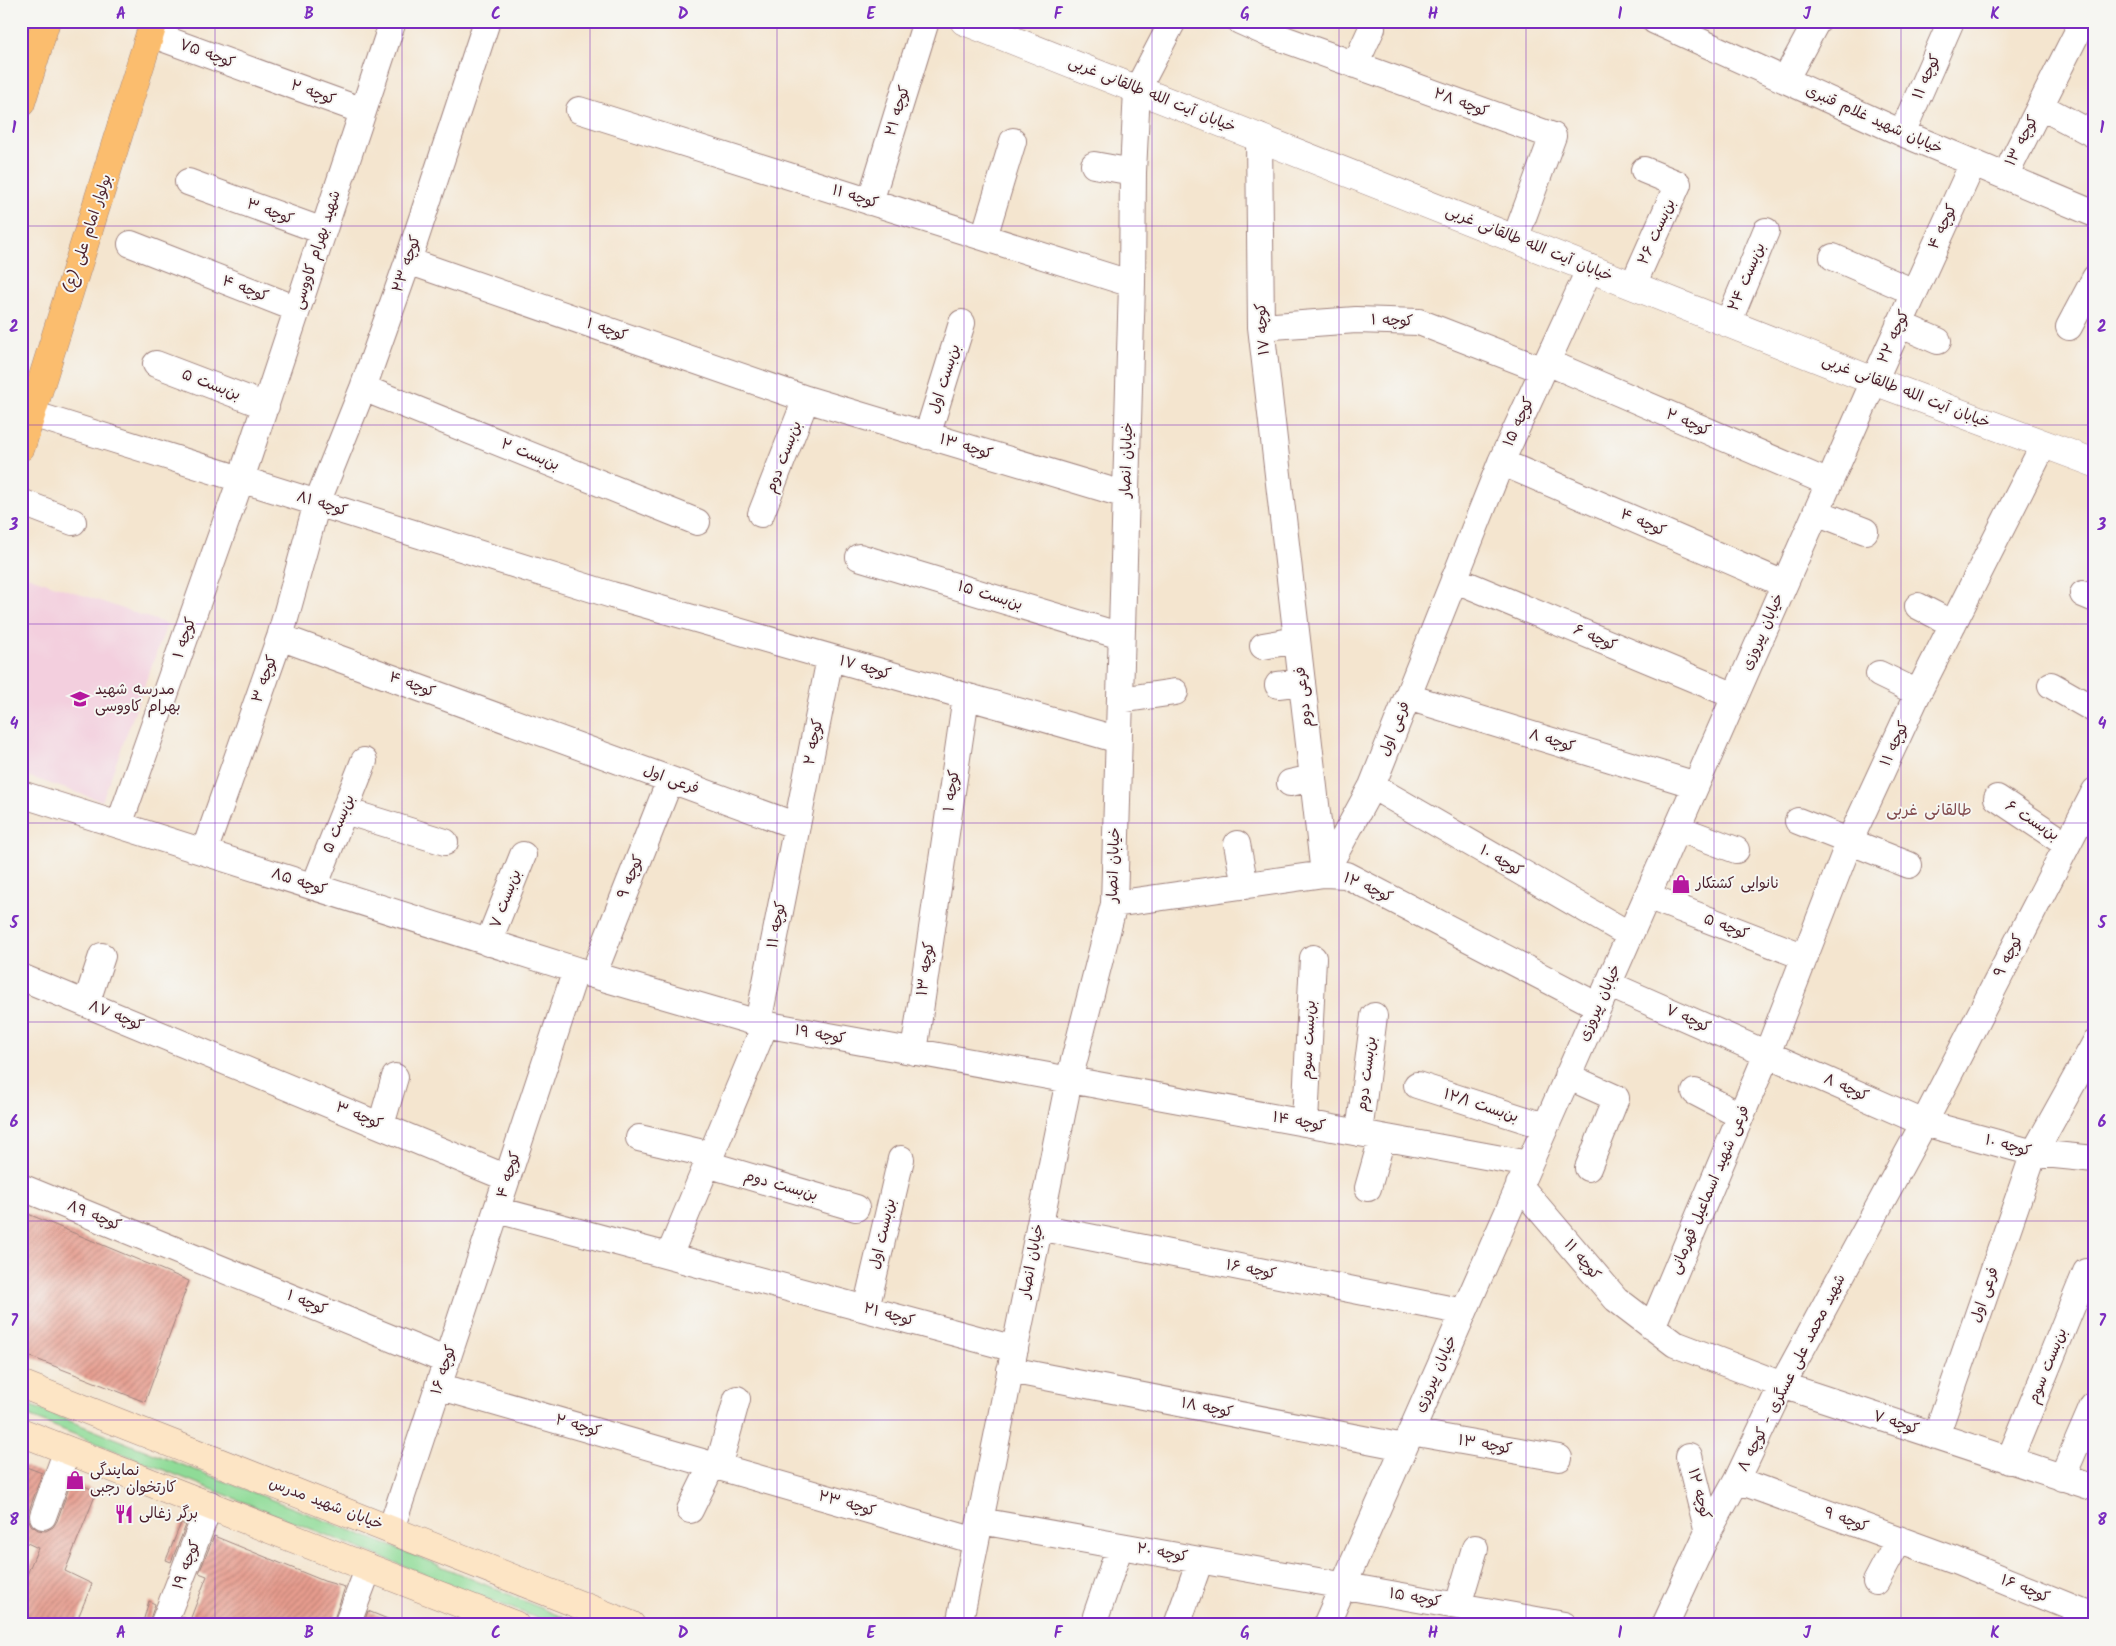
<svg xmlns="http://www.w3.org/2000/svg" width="2116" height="1646" viewBox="0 0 2116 1646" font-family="Kalam,'Playpen Sans Arabic',sans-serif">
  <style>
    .built { fill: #f3cfde }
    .green { fill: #8fdb97; stroke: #6c7d61 }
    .building { fill: url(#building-hatch) }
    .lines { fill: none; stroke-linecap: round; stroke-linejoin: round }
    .minor-casing { stroke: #9f827d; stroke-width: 28 }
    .tertiary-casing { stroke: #9f827d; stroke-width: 29 }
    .secondary-casing { stroke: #9f827d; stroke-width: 29 }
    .primary-casing { stroke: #9f827d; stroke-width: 29 }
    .minor { stroke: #fff; stroke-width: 26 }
    .tertiary { stroke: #fff; stroke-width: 28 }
    .secondary { stroke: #fde5c5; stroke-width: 28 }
    .primary { stroke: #fbbd6e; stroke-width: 28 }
    .grid { fill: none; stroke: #7b2cbf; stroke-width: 1; stroke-opacity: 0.55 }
    .labels { text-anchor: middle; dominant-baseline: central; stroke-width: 4; stroke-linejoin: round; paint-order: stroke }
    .street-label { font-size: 15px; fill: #4a1f2b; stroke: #f6f6f2 }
    .poi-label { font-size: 15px; fill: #4a1f2b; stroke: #f6f6f2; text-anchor: start }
    .neighbourhood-label { font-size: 16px; fill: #814b4e; stroke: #f6f6f2 }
    .neatline { fill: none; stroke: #7b2cbf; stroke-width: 2 }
    .grid-label { font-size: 16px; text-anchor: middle; font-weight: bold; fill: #7b2cbf }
  </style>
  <defs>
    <pattern id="building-hatch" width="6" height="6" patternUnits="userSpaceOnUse" patternTransform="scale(1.25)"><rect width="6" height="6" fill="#e69c8e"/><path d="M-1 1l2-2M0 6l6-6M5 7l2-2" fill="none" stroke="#bc7f74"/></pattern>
  </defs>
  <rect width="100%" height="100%" fill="#f6f6f2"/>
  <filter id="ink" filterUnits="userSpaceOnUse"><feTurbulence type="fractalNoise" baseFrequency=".02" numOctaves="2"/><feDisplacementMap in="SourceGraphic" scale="10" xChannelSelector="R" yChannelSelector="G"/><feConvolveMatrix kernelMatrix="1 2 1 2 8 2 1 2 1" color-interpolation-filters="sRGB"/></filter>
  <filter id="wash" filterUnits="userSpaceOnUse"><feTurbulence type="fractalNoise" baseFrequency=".0096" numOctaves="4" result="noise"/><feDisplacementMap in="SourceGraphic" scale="20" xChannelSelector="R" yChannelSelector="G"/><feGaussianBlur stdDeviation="1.12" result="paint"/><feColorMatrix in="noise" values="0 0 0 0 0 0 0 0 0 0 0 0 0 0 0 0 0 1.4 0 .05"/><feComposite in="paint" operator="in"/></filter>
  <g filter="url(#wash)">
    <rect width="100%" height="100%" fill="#f4e5cf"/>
    <!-- built -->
    <path class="built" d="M 21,574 L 167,624 L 102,801 L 21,774 Z"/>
    <!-- green -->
    <path class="green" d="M 21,1402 L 429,1561 L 581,1625 L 555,1625 L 449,1584 L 21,1413 Z"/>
    <g id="blocks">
      <!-- building -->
      <path class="building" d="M 21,1211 L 189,1281 L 145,1402 L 21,1353 Z
        M 21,1465 L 42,1473 L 29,1511 L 28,1518 L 31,1525 L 38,1530 L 46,1531 L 53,1527 L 57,1521 L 70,1485 L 76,1483 L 97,1491 L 65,1571 L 92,1584 L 75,1625 L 21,1625 L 21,1589 L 38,1548 L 25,1542 L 23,1547 L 21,1547 Z
        M 181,1523 L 186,1525 L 171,1562 L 166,1560 Z
        M 214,1536 L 324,1581 L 345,1587 L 332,1625 L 179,1625 L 182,1617 L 190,1620 L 207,1576 L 199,1573 Z
        M 149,1601 L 155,1604 L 148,1625 L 142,1625 Z
        M 368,1611 L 400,1624 L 400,1625 L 363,1625 Z"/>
    </g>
  </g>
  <g filter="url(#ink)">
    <use href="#blocks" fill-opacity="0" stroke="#9f827d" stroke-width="1"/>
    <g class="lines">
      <!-- minor casing -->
      <g class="minor-casing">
        <path id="minor" d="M 1240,21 L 1267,33 L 1553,136 L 1515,239
          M 1655,21 L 1902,133 L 2095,214
          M 151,34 L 363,111
          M 1355,65 L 1372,28
          M 1785,80 L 1817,21
          M 2040,106 L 2091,133
          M 579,110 L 1132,284
          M 1902,133 L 1951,21
          M 1259,137 L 1261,327 L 1324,874
          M 1094,165 L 1133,172
          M 2005,176 L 2083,21
          M 188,182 L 323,231
          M 870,202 L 926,21
          M 984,237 L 1013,141
          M 131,244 L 297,309
          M 1833,257 L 1914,292
          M 408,261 L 806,399 L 1126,495
          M 1633,285 L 1678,184 L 1644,170
          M 1728,323 L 1766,231
          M 1899,324 L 1938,341
          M 1261,327 L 1356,320 L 1419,322 L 1543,370
          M 2069,327 L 2095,278
          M 1547,362 L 1829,483
          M 156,364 L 266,406
          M 363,388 L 697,522
          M 32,414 L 612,595 L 1119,740
          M 927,436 L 962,323
          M 1501,462 L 1784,584
          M 21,502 L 73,522
          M 1816,512 L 1865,531
          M 761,514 L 806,399
          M 859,557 L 1121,636
          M 1454,579 L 1735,696
          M 2083,594 L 2095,599
          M 1918,606 L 1953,624
          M 280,637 L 797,826
          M 1263,646 L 1297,640
          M 1879,674 L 1918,693
          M 1278,685 L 1302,682
          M 2051,685 L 2095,710
          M 1408,697 L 1696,785
          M 1120,700 L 1175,692
          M 1290,783 L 1313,778
          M 1372,786 L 1630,935
          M 21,794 L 576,970 L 758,1023 L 1529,1164
          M 1997,798 L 2066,844
          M 345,811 L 445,842
          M 1798,821 L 1909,865
          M 119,825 L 241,479 L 393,21
          M 1677,828 L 1736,850
          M 1237,844 L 1245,886
          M 204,852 L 280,637 L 317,503 L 363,388 L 408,261 L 487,21
          M 1324,874 L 1372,786 L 1501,462 L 1590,268
          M 314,887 L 364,761
          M 1647,896 L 1805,957
          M 1114,904 L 1324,874 L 1346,875 L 1598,1006
          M 488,943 L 523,855
          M 593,975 L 670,780
          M 21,977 L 507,1178
          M 1608,984 L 1924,1123 L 2034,1153 L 2095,1159
          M 86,1004 L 102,956
          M 758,1023 L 830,658
          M 914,1052 L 966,696
          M 1567,1076 L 1616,1098 L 1588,1168
          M 1417,1085 L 1545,1126
          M 1695,1092 L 1741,1116
          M 1305,1123 L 1313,958
          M 381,1125 L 395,1077
          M 1359,1133 L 1374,1016
          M 639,1138 L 711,1155
          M 707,1164 L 856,1208
          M 1519,1185 L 1616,1299 L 1675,1344 L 1782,1385 L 2095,1488
          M 21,1187 L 447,1361
          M 1368,1188 L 1382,1138
          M 497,1210 L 1015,1349
          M 1039,1227 L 1464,1312
          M 669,1256 L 765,1025
          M 866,1309 L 901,1159
          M 1652,1327 L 1767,1054 L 1850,840 L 1918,693 L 2044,444
          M 1010,1370 L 1404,1447
          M 438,1386 L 976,1541
          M 1411,1432 L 1559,1458
          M 1936,1436 L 2034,1153 L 2095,1043
          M 1689,1456 L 1708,1532
          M 2009,1461 L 2086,1272
          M 718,1467 L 737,1399
          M 2062,1478 L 2093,1406
          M 1737,1480 L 1955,1560 L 2095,1617
          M 690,1510 L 712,1465
          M 43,1516 L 67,1450
          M 980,1521 L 1564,1625
          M 391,1529 L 576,970
          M 1876,1582 L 1899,1539
          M 1458,1605 L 1475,1548
          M 1096,1616 L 1120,1546
          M 163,1625 L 210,1504
          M 347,1625 L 369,1567
          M 959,1625 L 1069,1080 L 1114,904 L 1132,284 L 1133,172 L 1137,90 L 1173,21
          M 1177,1625 L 1200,1560
          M 1326,1625 L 1874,381 L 1973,163
          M 1665,1625 L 1708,1532 L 1737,1480 L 1782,1385 L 1924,1123 L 2095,791"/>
      </g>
      <!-- tertiary casing -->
      <g class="tertiary-casing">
        <path id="tertiary" d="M 964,21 L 1874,381 L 2095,463"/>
      </g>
      <!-- secondary casing -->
      <g class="secondary-casing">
        <path id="secondary" d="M 21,1384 L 631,1625
          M 21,1432 L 515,1625"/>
      </g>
      <!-- primary casing -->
      <g class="primary-casing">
        <path id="primary" d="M 21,103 L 46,21
          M 21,447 L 154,21"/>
      </g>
      <!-- minor -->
      <use href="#minor" class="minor"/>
      <!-- tertiary -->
      <use href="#tertiary" class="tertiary"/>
      <!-- secondary -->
      <use href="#secondary" class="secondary"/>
      <!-- primary -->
      <use href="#primary" class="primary"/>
    </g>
  </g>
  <!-- grid -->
  <path class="grid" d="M 215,21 L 215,1625M 402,21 L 402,1625M 590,21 L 590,1625M 777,21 L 777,1625M 964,21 L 964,1625M 1152,21 L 1152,1625M 1339,21 L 1339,1625M 1526,21 L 1526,1625M 1714,21 L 1714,1625M 1901,21 L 1901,1625M 21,226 L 2095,226M 21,425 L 2095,425M 21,624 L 2095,624M 21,823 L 2095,823M 21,1022 L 2095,1022M 21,1221 L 2095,1221M 21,1420 L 2095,1420"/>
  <!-- icons -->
  <defs>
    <g id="school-bare" transform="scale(1.5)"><path d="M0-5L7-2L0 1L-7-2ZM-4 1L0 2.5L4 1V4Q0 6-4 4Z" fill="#b5179e" stroke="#f6f6f2" stroke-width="2.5" paint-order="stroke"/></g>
    <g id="shop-bare" transform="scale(1.5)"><path d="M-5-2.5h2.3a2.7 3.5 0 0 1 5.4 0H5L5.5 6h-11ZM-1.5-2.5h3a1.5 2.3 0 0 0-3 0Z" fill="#b5179e" stroke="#f6f6f2" stroke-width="2.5" paint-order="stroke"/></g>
    <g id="restaurant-bare" transform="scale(1.5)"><path d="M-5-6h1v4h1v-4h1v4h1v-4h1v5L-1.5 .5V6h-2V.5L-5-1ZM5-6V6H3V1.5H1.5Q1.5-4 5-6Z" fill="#b5179e" stroke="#f6f6f2" stroke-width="2.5" paint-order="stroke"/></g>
  </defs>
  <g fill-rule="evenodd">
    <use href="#school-bare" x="80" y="699"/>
    <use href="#shop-bare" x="1681" y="884"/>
    <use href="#shop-bare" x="75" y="1480"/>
    <use href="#restaurant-bare" x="124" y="1514"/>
  </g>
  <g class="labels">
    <!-- street labels -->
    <g class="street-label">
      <text transform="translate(207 54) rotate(20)">کوچه ۷۵</text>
      <text transform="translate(1927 77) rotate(-66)">کوچه ۱۱</text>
      <text transform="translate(313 93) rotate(20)">کوچه ۲</text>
      <text transform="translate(1152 95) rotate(22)">خیابان آیت الله طالقانی غربی</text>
      <text transform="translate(1461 103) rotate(20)">کوچه ۲۸</text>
      <text transform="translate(898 111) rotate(-73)">کوچه ۲۱</text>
      <text transform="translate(1874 120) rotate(24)">خیابان شهید غلام قنبری</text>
      <text transform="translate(2022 141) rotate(-63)">کوچه ۱۳</text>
      <text transform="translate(855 197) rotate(17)">کوچه ۱۱</text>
      <text transform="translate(270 212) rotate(20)">کوچه ۳</text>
      <text transform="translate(1943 227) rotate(-65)">کوچه ۴</text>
      <text transform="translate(1657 232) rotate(-66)">بن‌بست ۲۶</text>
      <text transform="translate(88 234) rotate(-72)">بولوار امام علی (ع)</text>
      <text transform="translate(1529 244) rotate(22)">خیابان آیت الله طالقانی غربی</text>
      <text transform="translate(317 250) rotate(-72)">شهید بهرام کاووسی</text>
      <text transform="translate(407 264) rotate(-71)">کوچه ۲۳</text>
      <text transform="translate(1747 277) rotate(-67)">بن‌بست ۲۴</text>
      <text transform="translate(245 289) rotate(21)">کوچه ۴</text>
      <text transform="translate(1392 321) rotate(2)">کوچه ۱</text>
      <text transform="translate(1263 329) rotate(-94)">کوچه ۱۷</text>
      <text transform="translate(607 330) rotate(19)">کوچه ۱</text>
      <text transform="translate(1894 337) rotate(-66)">کوچه ۲۲</text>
      <text transform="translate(945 379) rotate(-72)">بن‌بست اول</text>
      <text transform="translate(211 385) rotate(21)">بن‌بست ۵</text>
      <text transform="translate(1906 392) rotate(21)">خیابان آیت الله طالقانی غربی</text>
      <text transform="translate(1519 422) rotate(-65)">کوچه ۱۵</text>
      <text transform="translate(1688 423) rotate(23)">کوچه ۲</text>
      <text transform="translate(966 447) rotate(17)">کوچه ۱۳</text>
      <text transform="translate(530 455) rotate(22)">بن‌بست ۲</text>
      <text transform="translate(784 457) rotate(-69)">بن‌بست دوم</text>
      <text transform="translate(1127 460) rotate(-88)">خیابان انصار</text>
      <text transform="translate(322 504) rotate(17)">کوچه ۸۱</text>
      <text transform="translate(1643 523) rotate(23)">کوچه ۴</text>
      <text transform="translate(990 596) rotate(17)">بن‌بست ۱۵</text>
      <text transform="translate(1763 632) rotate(-66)">خیابان پیروزی</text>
      <text transform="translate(185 638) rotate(-71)">کوچه ۱</text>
      <text transform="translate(1595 638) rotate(23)">کوچه ۶</text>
      <text transform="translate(865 668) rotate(16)">کوچه ۱۷</text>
      <text transform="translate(265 679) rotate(-71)">کوچه ۳</text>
      <text transform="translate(412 685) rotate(20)">کوچه ۴</text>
      <text transform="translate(1304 697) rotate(-97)">فرعی دوم</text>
      <text transform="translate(1395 729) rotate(-68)">فرعی اول</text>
      <text transform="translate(1552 741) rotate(17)">کوچه ۸</text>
      <text transform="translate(814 742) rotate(-79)">کوچه ۲</text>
      <text transform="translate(1895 744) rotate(-65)">کوچه ۱۱</text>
      <text transform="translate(671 780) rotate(20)">فرعی اول</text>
      <text transform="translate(952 791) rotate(-82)">کوچه ۱</text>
      <text transform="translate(2032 821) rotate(33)">بن‌بست ۶</text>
      <text transform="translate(339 824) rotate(-68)">بن‌بست ۵</text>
      <text transform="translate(1501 861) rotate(30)">کوچه ۱۰</text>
      <text transform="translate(1114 865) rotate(-88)">خیابان انصار</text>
      <text transform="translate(631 877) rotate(-68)">کوچه ۹</text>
      <text transform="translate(299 882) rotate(18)">کوچه ۸۵</text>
      <text transform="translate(1368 888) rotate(24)">کوچه ۱۲</text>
      <text transform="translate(506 899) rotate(-69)">بن‌بست ۷</text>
      <text transform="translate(777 925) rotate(-79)">کوچه ۱۱</text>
      <text transform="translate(1726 927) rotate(21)">کوچه ۵</text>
      <text transform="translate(2009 956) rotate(-63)">کوچه ۹</text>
      <text transform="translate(926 969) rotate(-82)">کوچه ۱۳</text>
      <text transform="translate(1600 1003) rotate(-66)">خیابان پیروزی</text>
      <text transform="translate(116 1016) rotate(22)">کوچه ۸۷</text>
      <text transform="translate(1688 1019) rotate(24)">کوچه ۷</text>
      <text transform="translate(820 1035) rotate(10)">کوچه ۱۹</text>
      <text transform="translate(1309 1040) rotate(-87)">بن‌بست سوم</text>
      <text transform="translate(1367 1074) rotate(-83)">بن‌بست دوم</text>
      <text transform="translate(1846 1088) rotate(24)">کوچه ۸</text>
      <text transform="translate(1481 1106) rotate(18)">بن‌بست ۱۲/۱</text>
      <text transform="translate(359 1116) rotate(22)">کوچه ۳</text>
      <text transform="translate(1299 1122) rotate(10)">کوچه ۱۴</text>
      <text transform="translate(2008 1146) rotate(15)">کوچه ۱۰</text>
      <text transform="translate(509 1175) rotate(-72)">کوچه ۴</text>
      <text transform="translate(781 1186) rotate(16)">بن‌بست دوم</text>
      <text transform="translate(1710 1190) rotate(-67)">فرعی شهید اسماعیل قهرمانی</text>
      <text transform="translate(94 1216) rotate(22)">کوچه ۸۹</text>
      <text transform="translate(883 1234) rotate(-77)">بن‌بست اول</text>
      <text transform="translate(1582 1260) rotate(50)">کوچه ۱۱</text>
      <text transform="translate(1032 1261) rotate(-79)">خیابان انصار</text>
      <text transform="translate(1251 1270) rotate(11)">کوچه ۱۶</text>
      <text transform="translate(1985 1295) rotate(-71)">فرعی اول</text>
      <text transform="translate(307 1303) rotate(22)">کوچه ۱</text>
      <text transform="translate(889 1315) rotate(15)">کوچه ۲۱</text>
      <text transform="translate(2048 1366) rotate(-68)">بن‌بست سوم</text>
      <text transform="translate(444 1370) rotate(-72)">کوچه ۱۶</text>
      <text transform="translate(1792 1373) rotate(-63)">شهید محمد علی عسگری - کوچه ۸</text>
      <text transform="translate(1436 1374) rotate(-66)">خیابان پیروزی</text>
      <text transform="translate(1207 1408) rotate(11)">کوچه ۱۸</text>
      <text transform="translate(1896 1423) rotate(18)">کوچه ۷</text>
      <text transform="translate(578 1426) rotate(16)">کوچه ۲</text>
      <text transform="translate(1485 1445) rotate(10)">کوچه ۱۳</text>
      <text transform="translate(1699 1494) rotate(75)">کوچه ۱۲</text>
      <text transform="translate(326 1504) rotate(21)">خیابان شهید مدرس</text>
      <text transform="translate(847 1504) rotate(16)">کوچه ۲۳</text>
      <text transform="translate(1846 1520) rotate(20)">کوچه ۹</text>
      <text transform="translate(1162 1553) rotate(10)">کوچه ۲۰</text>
      <text transform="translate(187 1565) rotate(-69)">کوچه ۱۹</text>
      <text transform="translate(2025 1589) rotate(22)">کوچه ۱۶</text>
      <text transform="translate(1415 1598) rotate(10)">کوچه ۱۵</text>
    </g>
    <!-- poi labels -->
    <g class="poi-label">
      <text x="95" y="690">مدرسه شهید<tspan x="95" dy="17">بهرام کاووسی</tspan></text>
      <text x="1696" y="884">نانوایی کشتکار</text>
      <text x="90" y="1471">نمایندگی<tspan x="90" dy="17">کارتخوان رجبی</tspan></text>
      <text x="139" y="1514">برگر زغالی</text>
    </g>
    <!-- neighbourhood labels -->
    <g class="neighbourhood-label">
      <text x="1929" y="810">طالقانی غربی</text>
    </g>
  </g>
  <!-- margin -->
  <rect width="2116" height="1646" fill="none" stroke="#f6f6f2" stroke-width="55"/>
  <rect x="28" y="28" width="2060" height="1590" class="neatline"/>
  <g class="grid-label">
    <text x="121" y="19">A</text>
    <text x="309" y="19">B</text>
    <text x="496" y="19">C</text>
    <text x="683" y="19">D</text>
    <text x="871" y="19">E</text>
    <text x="1058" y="19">F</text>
    <text x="1245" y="19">G</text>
    <text x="1433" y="19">H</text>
    <text x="1620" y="19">I</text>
    <text x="1807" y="19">J</text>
    <text x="1995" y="19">K</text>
    <text x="14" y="133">1</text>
    <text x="2102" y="133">1</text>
    <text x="14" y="332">2</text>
    <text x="2102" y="332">2</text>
    <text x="14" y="530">3</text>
    <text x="2102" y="530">3</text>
    <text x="14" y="729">4</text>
    <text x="2102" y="729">4</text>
    <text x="14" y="928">5</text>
    <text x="2102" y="928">5</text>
    <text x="14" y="1127">6</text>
    <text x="2102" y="1127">6</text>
    <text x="14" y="1326">7</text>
    <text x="2102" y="1326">7</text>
    <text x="14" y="1525">8</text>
    <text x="2102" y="1525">8</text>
    <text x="121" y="1638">A</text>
    <text x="309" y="1638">B</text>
    <text x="496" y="1638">C</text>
    <text x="683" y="1638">D</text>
    <text x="871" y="1638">E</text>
    <text x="1058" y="1638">F</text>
    <text x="1245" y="1638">G</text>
    <text x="1433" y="1638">H</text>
    <text x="1620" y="1638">I</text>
    <text x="1807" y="1638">J</text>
    <text x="1995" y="1638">K</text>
  </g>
</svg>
